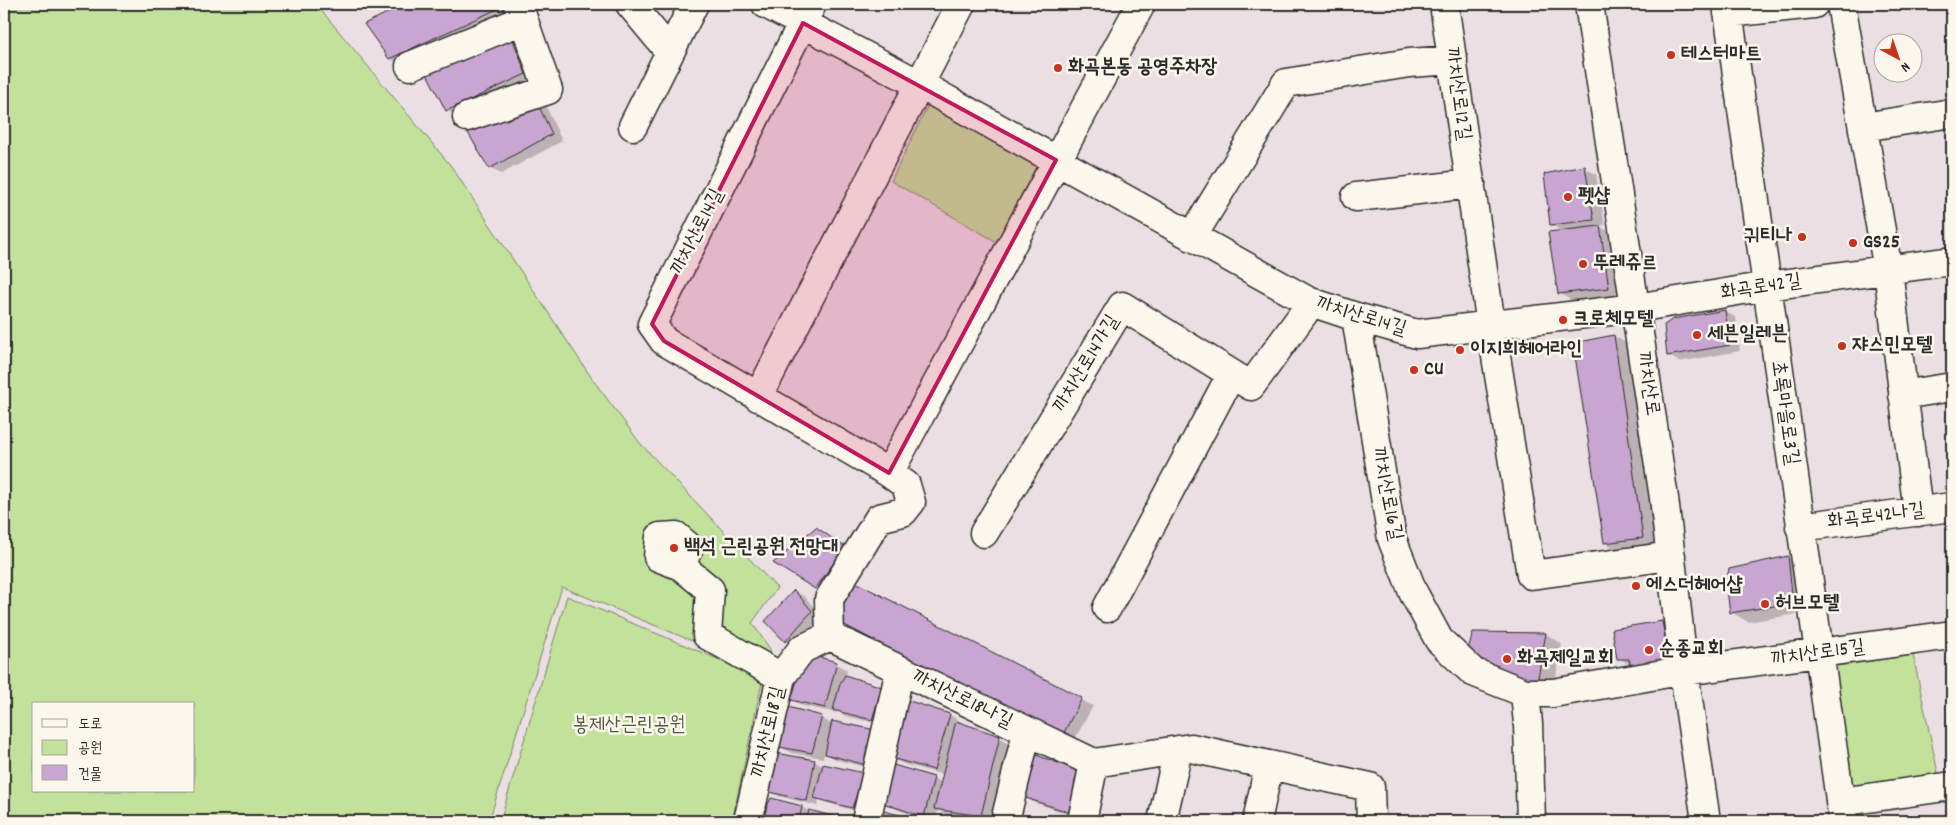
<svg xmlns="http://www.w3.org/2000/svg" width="1956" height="825" viewBox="0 0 1956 825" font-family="Dekko,'Poor Story',sans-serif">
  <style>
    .green { fill: #c2e19a; stroke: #768662; fill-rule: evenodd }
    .shadow { fill: #0003 }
    .building { fill: #c8a6d1; stroke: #2b2b2b }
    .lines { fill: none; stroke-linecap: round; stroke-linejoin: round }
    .minor-casing { stroke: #2b2b2b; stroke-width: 31 }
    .minor { stroke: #fbf7ec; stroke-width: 28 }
    .marked { fill: #c2185b; fill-opacity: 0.2; stroke: #c2185b; stroke-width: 4; stroke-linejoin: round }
    .poi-dot { fill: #c8321e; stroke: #fbf7ec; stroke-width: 2 }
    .labels { text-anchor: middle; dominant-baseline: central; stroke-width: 5; stroke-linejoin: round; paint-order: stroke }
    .poi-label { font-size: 20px; font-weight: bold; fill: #2b2b2b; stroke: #fbf7ec; text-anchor: start }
    .street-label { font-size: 20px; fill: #2b2b2b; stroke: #fbf7ec }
    .park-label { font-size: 20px; fill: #515847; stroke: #fbf7ec }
  </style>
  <rect width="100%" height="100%" fill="#ecdfe4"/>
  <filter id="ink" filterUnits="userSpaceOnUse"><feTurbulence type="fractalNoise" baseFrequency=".02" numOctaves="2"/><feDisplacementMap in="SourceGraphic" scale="10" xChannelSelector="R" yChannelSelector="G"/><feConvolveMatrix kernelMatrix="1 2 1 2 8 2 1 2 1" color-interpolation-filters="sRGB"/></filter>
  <g filter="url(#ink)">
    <!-- green -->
    <path class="green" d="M 4,4 L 316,4 L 451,166 L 593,380 L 640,443 L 777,588 L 752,623 L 770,649 L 771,659 L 760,669 L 562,587 L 489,821 L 4,821 ZM 34,704 L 194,704 L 194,791 L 34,791 Z
      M 928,105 L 1037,165 L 997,242 L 891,181 Z
      M 567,596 L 763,678 L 732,821 L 500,821 Z
      M 1913,655 L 1938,773 L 1849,788 L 1831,667 Z"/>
    <!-- shadow -->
    <path class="shadow" d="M 357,4 L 368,4 L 362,7 Z
      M 409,4 L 515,4 L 518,10 L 401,65 L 390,58 L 366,24 Z
      M 510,33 L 521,40 L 537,81 L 458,117 L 447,110 Z
      M 545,104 L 562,141 L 501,174 L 490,168 L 469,131 Z
      M 1584,168 L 1596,174 L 1605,225 L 1599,226 L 1617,236 L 1625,297 L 1575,303 L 1559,293 L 1563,232 L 1551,225 Z
      M 1725,311 L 1736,318 L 1740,351 L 1679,362 L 1668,355 Z
      M 1614,336 L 1635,348 L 1664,550 L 1627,555 L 1605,543 Z
      M 816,529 L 855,554 L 827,594 L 775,563 Z
      M 1788,558 L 1805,567 L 1809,612 L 1748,622 L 1731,612 L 1730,570 Z
      M 853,583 L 1093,706 L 1072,744 Z
      M 794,591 L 805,597 L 823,618 L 797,647 L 786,641 Z
      M 1662,622 L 1673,629 L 1681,670 L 1629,664 L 1618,658 Z
      M 1474,633 L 1546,634 L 1562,644 L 1553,692 Z
      M 836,664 L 847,670 L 846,677 L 881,689 L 893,695 L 884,725 L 845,716 L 837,711 L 837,713 L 803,706 L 792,700 Z
      M 904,701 L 950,715 L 961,722 L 960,724 L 999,737 L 1011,744 L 992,821 L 946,815 L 938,810 L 935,821 L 930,821 L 893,808 L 882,802 L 933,778 L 942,783 L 944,775 L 903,764 L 892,758 Z
      M 821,718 L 832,724 L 881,771 L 837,760 L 825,753 L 823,758 L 791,753 L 780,746 Z
      M 814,761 L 824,767 L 863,774 L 863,813 L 827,803 L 819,799 L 818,806 L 778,796 L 767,790 Z
      M 1090,778 L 1082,819 L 1033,802 L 1022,795 Z
      M 801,807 L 809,811 L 847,821 L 761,821 Z"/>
    <!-- building -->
    <path class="building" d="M 406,4 L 508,4 L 389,59 L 364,24 Z
      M 510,32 L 526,74 L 446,111 L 426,72 Z
      M 534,96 L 552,134 L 489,169 L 467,131 Z
      M 1585,166 L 1594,220 L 1550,225 L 1544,174 Z
      M 1600,226 L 1609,288 L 1558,294 L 1548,232 Z
      M 1725,310 L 1730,345 L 1667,356 L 1664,325 L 1673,319 Z
      M 1614,335 L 1643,538 L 1604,543 L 1573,343 Z
      M 816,527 L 845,547 L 815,589 L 773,563 Z
      M 1788,556 L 1793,603 L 1730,613 L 1726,582 L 1729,569 Z
      M 853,581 L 1082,698 L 1061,738 L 837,621 Z
      M 794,590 L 812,611 L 785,642 L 765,621 Z
      M 1662,621 L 1670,664 L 1631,672 L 1629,659 L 1617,659 L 1612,629 Z
      M 1473,632 L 1546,633 L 1537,683 L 1478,665 L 1467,653 Z
      M 815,656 L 837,662 L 825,708 L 791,700 L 804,658 Z
      M 845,675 L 882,687 L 872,720 L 833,710 L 840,684 Z
      M 903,699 L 950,714 L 934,770 L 891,758 Z
      M 788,707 L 822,716 L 812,753 L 779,747 Z
      M 832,721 L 876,730 L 870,766 L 825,754 Z
      M 956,721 L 1000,736 L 981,816 L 934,809 Z
      M 1028,752 L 1080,771 L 1071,813 L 1020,796 Z
      M 776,753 L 815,760 L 807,801 L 766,791 Z
      M 823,764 L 864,773 L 852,808 L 814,798 Z
      M 890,764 L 934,777 L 924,817 L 880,802 Z
      M 771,798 L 802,806 L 799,821 L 760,821 Z
      M 809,810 L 852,821 L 806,821 Z
      M 879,810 L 917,819 L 917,821 L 877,821 Z"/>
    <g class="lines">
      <!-- minor casing -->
      <g class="minor-casing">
        <path id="minor" d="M 630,4 L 669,51
          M 766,4 L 919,84 L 1308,301 L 1356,317 L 1417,334 L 1636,308 L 1767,286 L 1952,261
          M 812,4 L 652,324 L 664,341 L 889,473 L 906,485 L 911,502 L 903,512 L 879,518 L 829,599 L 830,636
          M 1444,4 L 1491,325 L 1531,575 L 1671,556
          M 1589,4 L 1664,498 L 1684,672 L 1706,821
          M 1727,4 L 1843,821
          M 1841,4 L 1888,270 L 1918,512
          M 1728,13 L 1814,4
          M 410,66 L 523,20
          M 467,117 L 548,90 L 518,4
          M 633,126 L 694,4
          M 1863,127 L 1952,113
          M 1356,197 L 1471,184
          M 1192,237 L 1286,83 L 1409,63 L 1453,60
          M 1356,317 L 1392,539 L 1413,592 L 1439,640 L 1473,672 L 1525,693 L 1553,693 L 1663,674 L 1952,635
          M 1903,395 L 1952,387
          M 758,397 L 961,4
          M 889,473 L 1141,4
          M 1800,527 L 1952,507
          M 984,533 L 1122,306 L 1251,386 L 1304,313 L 1308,301
          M 681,566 L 658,557 L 660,537 L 676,536 L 689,547 L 681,566 L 710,590 L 707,635 L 781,677
          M 1107,608 L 1231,375
          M 830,636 L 1094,763 L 1191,748 L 1370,787 L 1371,821
          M 1525,693 L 1528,724 L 1531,821
          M 1840,802 L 1952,786
          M 748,821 L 781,677 L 802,649 L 830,636
          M 866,821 L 900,670
          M 1005,821 L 1027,731
          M 1082,821 L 1094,763
          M 1162,821 L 1178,750
          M 1257,821 L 1269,765"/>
      </g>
      <!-- minor -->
      <use href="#minor" class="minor"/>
    </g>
  </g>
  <!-- marked area -->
  <path class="marked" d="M 803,23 L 1056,160 L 889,473 L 664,341 L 652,324 Z"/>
  <!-- markers -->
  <g class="poi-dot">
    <circle cx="1671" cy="55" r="5"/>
    <circle cx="1058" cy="68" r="5"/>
    <circle cx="1568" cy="197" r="5"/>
    <circle cx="1802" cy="237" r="5"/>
    <circle cx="1853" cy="243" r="5"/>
    <circle cx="1583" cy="264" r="5"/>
    <circle cx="1563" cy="320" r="5"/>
    <circle cx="1697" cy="335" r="5"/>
    <circle cx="1842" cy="346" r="5"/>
    <circle cx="1460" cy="350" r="5"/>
    <circle cx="1414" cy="370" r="5"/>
    <circle cx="674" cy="548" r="5"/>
    <circle cx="1636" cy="586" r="5"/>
    <circle cx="1765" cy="604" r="5"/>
    <circle cx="1649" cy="650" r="5"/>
    <circle cx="1507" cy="659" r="5"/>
  </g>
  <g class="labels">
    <!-- poi labels -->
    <g class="poi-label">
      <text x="1681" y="55">테스터마트</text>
      <text x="1068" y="68">화곡본동 공영주차장</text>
      <text x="1578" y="197">펫샵</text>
      <text x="1792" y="237" text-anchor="end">귀티나</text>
      <text x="1863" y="243">GS25</text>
      <text x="1593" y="264">뚜레쥬르</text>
      <text x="1573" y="320">크로체모텔</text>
      <text x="1707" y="335">세븐일레븐</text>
      <text x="1852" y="346">쟈스민모텔</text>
      <text x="1470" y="350">이지희헤어라인</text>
      <text x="1424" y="370">CU</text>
      <text x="684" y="548">백석 근린공원 전망대</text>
      <text x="1646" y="586">에스더헤어샵</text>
      <text x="1775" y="604">허브모텔</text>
      <text x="1659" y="650">순종교회</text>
      <text x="1517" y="659">화곡제일교회</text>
    </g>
    <!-- street labels -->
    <g class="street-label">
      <text transform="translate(1457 94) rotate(82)">까치산로12길</text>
      <text transform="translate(698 232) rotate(-63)">까치산로14길</text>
      <text transform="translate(1761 288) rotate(-9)">화곡로42길</text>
      <text transform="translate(1361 317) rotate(17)">까치산로14길</text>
      <text transform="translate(1087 364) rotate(-59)">까치산로14가길</text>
      <text transform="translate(1647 384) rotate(81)">까치산로</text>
      <text transform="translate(1784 413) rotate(82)">초록마을로3길</text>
      <text transform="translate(1386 494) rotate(79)">까치산로16길</text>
      <text transform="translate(1876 517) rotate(-7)">화곡로42나길</text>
      <text transform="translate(1818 654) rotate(-8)">까치산로15길</text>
      <text transform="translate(962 700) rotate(26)">까치산로18나길</text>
      <text transform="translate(769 732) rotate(-77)">까치산로18길</text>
    </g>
    <!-- park labels -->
    <g class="park-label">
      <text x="629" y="726">봉제산근린공원</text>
    </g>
  </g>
  <!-- margin -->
  <rect width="1956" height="825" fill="none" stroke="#fbf7ec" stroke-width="20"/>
  <rect x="10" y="10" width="1936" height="805" fill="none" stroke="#2b2b2b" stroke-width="2" filter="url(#ink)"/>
  <!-- legend -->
  <rect x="32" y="702" width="162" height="90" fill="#fbf7ec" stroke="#a8a59f"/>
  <rect x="42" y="719" width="25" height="8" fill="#fbf7ec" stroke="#a8a59f"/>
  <text x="78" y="728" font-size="15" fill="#2b2b2b">도로</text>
  <rect x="42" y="740" width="25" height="15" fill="#c2e19a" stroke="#a8a59f"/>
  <text x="78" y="752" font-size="15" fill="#2b2b2b">공원</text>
  <rect x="42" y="765" width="25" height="15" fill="#c8a6d1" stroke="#a8a59f"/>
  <text x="78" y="778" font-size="15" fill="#2b2b2b">건물</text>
  <!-- north arrow -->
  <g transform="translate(1898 58) rotate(140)"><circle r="24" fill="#fbf7ec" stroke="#a8a59f"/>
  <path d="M0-4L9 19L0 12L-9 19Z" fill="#c8321e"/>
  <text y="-8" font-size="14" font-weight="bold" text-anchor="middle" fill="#2b2b2b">N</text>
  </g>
</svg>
